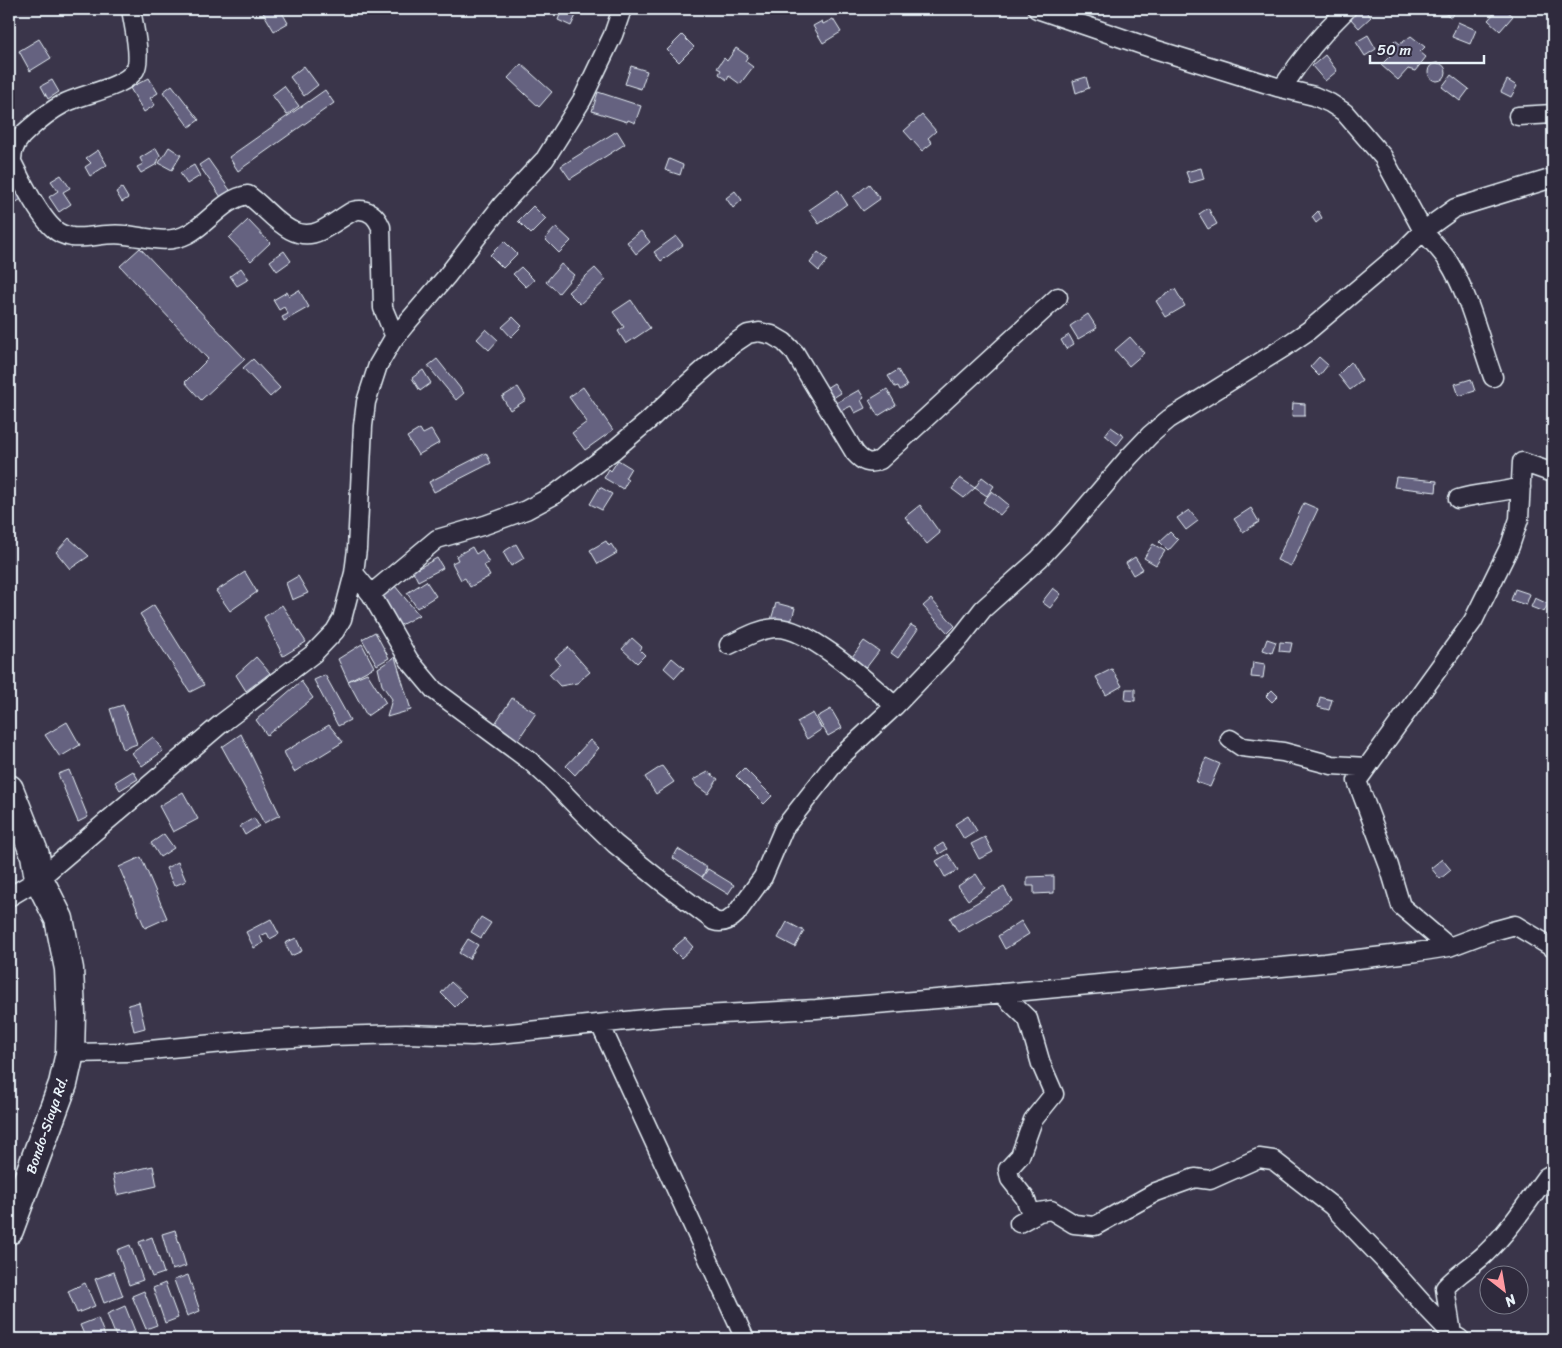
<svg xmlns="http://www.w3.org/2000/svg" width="1562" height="1348" viewBox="0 0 1562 1348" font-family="Sriracha,sans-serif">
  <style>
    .building { fill: #656280; stroke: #e8f1f8 }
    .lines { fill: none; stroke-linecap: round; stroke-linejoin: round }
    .minor-casing { stroke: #e8f1f8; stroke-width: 21 }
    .trunk-casing { stroke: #e8f1f8; stroke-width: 31 }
    .minor { stroke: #2f2a3d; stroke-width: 18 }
    .trunk { stroke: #2f2a3d; stroke-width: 28 }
    .labels { text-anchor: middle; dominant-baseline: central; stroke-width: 4.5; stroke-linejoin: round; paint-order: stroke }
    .street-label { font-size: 14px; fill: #e8f1f8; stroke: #2f2a3d }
  </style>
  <rect width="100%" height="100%" fill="#3a354a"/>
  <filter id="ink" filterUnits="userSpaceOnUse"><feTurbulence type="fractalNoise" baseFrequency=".02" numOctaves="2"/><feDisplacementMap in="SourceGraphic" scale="10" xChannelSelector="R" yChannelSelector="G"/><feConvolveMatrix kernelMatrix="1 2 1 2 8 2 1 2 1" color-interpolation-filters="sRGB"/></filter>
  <g filter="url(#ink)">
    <!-- building -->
    <path class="building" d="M 261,9 L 280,9 L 288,23 L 274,31 Z
      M 562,9 L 579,9 L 571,26 L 558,20 Z
      M 1359,9 L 1364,9 L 1371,17 L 1359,28 L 1350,18 Z
      M 1438,9 L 1456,9 L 1451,17 Z
      M 1498,9 L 1505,9 L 1513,16 L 1500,31 L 1488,20 Z
      M 833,19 L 841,32 L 823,43 L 813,26 L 822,21 L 823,24 Z
      M 1458,22 L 1476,30 L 1470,44 L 1452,37 Z
      M 682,35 L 694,47 L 679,62 L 667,50 Z
      M 1368,35 L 1376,49 L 1365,56 L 1356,42 Z
      M 1411,36 L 1425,47 L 1420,52 L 1426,57 L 1415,71 L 1408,69 L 1398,80 L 1381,65 L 1390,56 L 1385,51 L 1395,40 L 1400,44 Z
      M 39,39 L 51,58 L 30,71 L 19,51 Z
      M 736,48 L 748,56 L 745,61 L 753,67 L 740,84 L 729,76 L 727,80 L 719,74 L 721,70 L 717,68 L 724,58 L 727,61 Z
      M 1325,55 L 1337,71 L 1325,81 L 1312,66 Z
      M1428 72a9 9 0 1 1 18 0a9 9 0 1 1-18 0Z
      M 521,64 L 552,92 L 539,107 L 508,78 Z
      M 304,66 L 318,85 L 304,96 L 290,77 Z
      M 631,66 L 647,71 L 641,89 L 625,84 Z
      M 1451,75 L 1469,89 L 1460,101 L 1442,87 Z
      M 1086,77 L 1089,88 L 1076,93 L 1073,81 Z
      M 149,78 L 158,93 L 150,98 L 155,105 L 144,112 L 130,88 Z
      M 52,80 L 59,92 L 48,99 L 41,86 Z
      M 1507,80 L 1517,86 L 1511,97 L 1501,92 Z
      M 172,85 L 199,120 L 189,127 L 163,92 Z
      M 284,86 L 299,106 L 287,115 L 272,95 Z
      M 325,90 L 334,103 L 238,171 L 229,157 Z
      M 598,92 L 641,106 L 635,123 L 628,120 L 627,122 L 592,111 Z
      M 922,115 L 936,131 L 928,138 L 932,143 L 922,151 L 904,131 Z
      M 617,131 L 625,144 L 570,179 L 561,166 Z
      M 169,147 L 181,155 L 172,170 L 159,163 Z
      M 156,148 L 160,155 L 157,164 L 141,173 L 137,167 L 143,164 L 140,158 Z
      M 98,150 L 107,165 L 90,176 L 85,167 L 91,163 L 86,158 Z
      M 208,159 L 232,193 L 223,200 L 199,165 Z
      M 669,159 L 683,165 L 680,175 L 665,170 Z
      M 194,165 L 200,176 L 187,184 L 180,173 Z
      M 1201,168 L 1204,179 L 1190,183 L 1186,172 Z
      M 61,175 L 70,188 L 63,192 L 71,204 L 59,212 L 49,197 L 58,191 L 51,181 Z
      M 14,177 L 26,196 L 15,203 L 9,194 L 9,180 Z
      M 869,184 L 880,199 L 863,211 L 853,197 Z
      M 122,188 L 128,198 L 122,202 L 116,192 Z
      M 838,190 L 847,204 L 819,224 L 809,210 Z
      M 735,191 L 742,200 L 733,208 L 726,198 Z
      M 533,206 L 546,219 L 531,234 L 518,221 Z
      M 1208,208 L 1217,224 L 1208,229 L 1199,214 Z
      M 1318,211 L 1322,218 L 1316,223 L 1312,217 Z
      M 248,220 L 270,243 L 251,261 L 229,238 Z
      M 556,227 L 571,241 L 559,253 L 545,239 Z
      M 641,231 L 650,242 L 636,254 L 627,242 Z
      M 676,236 L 683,245 L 661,261 L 654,252 Z
      M 504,241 L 517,254 L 503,268 L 490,255 Z
      M 140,248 L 245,359 L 201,400 L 185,382 L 208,359 L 120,266 Z
      M 284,251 L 291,261 L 277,271 L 270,261 Z
      M 818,252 L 828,260 L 819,271 L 810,263 Z
      M 561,264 L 574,275 L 559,293 L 546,282 Z
      M 521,267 L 534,280 L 526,287 L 513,274 Z
      M 241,268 L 249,279 L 237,286 L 230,276 Z
      M 595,268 L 606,280 L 580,304 L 568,292 Z
      M 1175,289 L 1185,306 L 1166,317 L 1156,301 Z
      M 299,290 L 309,307 L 284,321 L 282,317 L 288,314 L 284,307 L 279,310 L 273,300 L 287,292 L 289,296 Z
      M 631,300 L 650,328 L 626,344 L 618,331 L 624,327 L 613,312 Z
      M 1088,314 L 1097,328 L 1078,339 L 1070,326 Z
      M 513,317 L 522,326 L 511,337 L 502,327 Z
      M 486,329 L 498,340 L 489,350 L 477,339 Z
      M 1069,335 L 1074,344 L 1066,349 L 1061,340 Z
      M 1130,337 L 1144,353 L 1129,366 L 1115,350 Z
      M 1319,357 L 1328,365 L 1319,376 L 1310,367 Z
      M 253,359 L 280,388 L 270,397 L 243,368 Z
      M 437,359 L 464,393 L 456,400 L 428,366 Z
      M 1351,362 L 1362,381 L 1350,390 L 1338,375 Z
      M 423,370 L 431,383 L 420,391 L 412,378 Z
      M 898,370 L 907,386 L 900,390 L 898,386 L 895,387 L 888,376 Z
      M 1471,379 L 1475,391 L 1459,396 L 1455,384 Z
      M 834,383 L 841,393 L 833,398 L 826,388 Z
      M 518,387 L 526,400 L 510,410 L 502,397 Z
      M 583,387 L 613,430 L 585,450 L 572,433 L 587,422 L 569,397 Z
      M 887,389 L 896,405 L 878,416 L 869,400 Z
      M 859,390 L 864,398 L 861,400 L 865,408 L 855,413 L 851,406 L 841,411 L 836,403 Z
      M 1293,403 L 1305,404 L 1305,416 L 1292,416 Z
      M 1111,427 L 1124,436 L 1117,445 L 1105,435 Z
      M 420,429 L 423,434 L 431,430 L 439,443 L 418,455 L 407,437 Z
      M 486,453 L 491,463 L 434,492 L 429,482 Z
      M 618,460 L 631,468 L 625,478 L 628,480 L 623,489 L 604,478 L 609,469 L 611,471 Z
      M 982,477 L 994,486 L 987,496 L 975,488 Z
      M 1396,477 L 1437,481 L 1436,492 L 1394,487 Z
      M 960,478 L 975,488 L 964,498 L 952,489 Z
      M 600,487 L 612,494 L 602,510 L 590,504 Z
      M 992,491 L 1009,505 L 1000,515 L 983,502 Z
      M 1304,503 L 1318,509 L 1291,566 L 1277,560 Z
      M 920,505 L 940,533 L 927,544 L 905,517 Z
      M 1251,508 L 1259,522 L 1243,532 L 1234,519 Z
      M 1189,510 L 1198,521 L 1186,530 L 1177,518 Z
      M 1170,532 L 1178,540 L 1168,551 L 1159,542 Z
      M 69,538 L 89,556 L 70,569 L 56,552 Z
      M 606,541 L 609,546 L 611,544 L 617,553 L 598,564 L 590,550 Z
      M 516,544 L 524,558 L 511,566 L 503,552 Z
      M 1153,544 L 1165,551 L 1156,565 L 1144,558 Z
      M 472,547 L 476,554 L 482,550 L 489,563 L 484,565 L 490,576 L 470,587 L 465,578 L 461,580 L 452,563 L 458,560 L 456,556 Z
      M 1135,557 L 1143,569 L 1133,575 L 1126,563 Z
      M 437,558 L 443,568 L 418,581 L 413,571 Z
      M 245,572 L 257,592 L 230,611 L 216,591 Z
      M 298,576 L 308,593 L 292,600 L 286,583 Z
      M 426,581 L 436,596 L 417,608 L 407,593 Z
      M 395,586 L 419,615 L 399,626 L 371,594 Z
      M 1053,588 L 1061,594 L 1050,608 L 1042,602 Z
      M 1515,589 L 1530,594 L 1526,605 L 1511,600 Z
      M 1535,598 L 1548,604 L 1544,612 L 1531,607 Z
      M 931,599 L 955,626 L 948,633 L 923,606 Z
      M 776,603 L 795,608 L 790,626 L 771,620 Z
      M 154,605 L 204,685 L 190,692 L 140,614 Z
      M 282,605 L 306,642 L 283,656 L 264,617 Z
      M 911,625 L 918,629 L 898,658 L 891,653 Z
      M 375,632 L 389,658 L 377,665 L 362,639 Z
      M 632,638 L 642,647 L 640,650 L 645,655 L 637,663 L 622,649 Z
      M 1267,639 L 1276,642 L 1272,653 L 1263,650 Z
      M 864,641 L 879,651 L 863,672 L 849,661 Z
      M 1280,642 L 1292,643 L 1290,652 L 1279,651 Z
      M 362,644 L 374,667 L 348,681 L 338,659 Z
      M 568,647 L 590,672 L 577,683 L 560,686 L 549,674 L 560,664 L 555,658 Z
      M 256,657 L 270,673 L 246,691 L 236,675 Z
      M 395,657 L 411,710 L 387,717 L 392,699 L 382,685 L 378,668 Z
      M 672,658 L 684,668 L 675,678 L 664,668 Z
      M 1253,662 L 1265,664 L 1263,678 L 1251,677 Z
      M 1112,669 L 1122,686 L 1106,695 L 1096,677 Z
      M 367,673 L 386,703 L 367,716 L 348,681 Z
      M 325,675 L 350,720 L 338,726 L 314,680 Z
      M 301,681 L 313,698 L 267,735 L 256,720 Z
      M 1126,689 L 1135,689 L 1135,701 L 1125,700 Z
      M 1272,690 L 1278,696 L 1272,702 L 1266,696 Z
      M 1320,697 L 1332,700 L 1329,710 L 1318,707 Z
      M 512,698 L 536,713 L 518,740 L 494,725 Z
      M 123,705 L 137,744 L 123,749 L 110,709 Z
      M 831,709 L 842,728 L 828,736 L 817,717 Z
      M 813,713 L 822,729 L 807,739 L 797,722 Z
      M 67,722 L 80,745 L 60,757 L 45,735 Z
      M 329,725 L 343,742 L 294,772 L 284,752 Z
      M 241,734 L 280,815 L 264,823 L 222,747 Z
      M 153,737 L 163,751 L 142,766 L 132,753 Z
      M 590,740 L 599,748 L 575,775 L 566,766 Z
      M 1206,758 L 1220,764 L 1210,787 L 1196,782 Z
      M 662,766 L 674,782 L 656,794 L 645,777 Z
      M 744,768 L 772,796 L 764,804 L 736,776 Z
      M 69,770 L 88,817 L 78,822 L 58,774 Z
      M 133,771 L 138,779 L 120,790 L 115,782 Z
      M 708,772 L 718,779 L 708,794 L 697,786 L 693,780 Z
      M 183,792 L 198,819 L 173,832 L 159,806 Z
      M 968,816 L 977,831 L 964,839 L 955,824 Z
      M 254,818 L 259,826 L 245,835 L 240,826 Z
      M 164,834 L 174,848 L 160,857 L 151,843 Z
      M 985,837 L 993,852 L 979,859 L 971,844 Z
      M 943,843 L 947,849 L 939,854 L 935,848 Z
      M 678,849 L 707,868 L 702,877 L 673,858 Z
      M 948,854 L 958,870 L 945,877 L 936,861 Z
      M 141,857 L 167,918 L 145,928 L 119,867 Z
      M 1442,859 L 1451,870 L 1440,879 L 1431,868 Z
      M 178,862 L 186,881 L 174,886 L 166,868 Z
      M 708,869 L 734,885 L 728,894 L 702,878 Z
      M 976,874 L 985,888 L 968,900 L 958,886 Z
      M 1054,876 L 1054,893 L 1034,894 L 1034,886 L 1027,886 L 1027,877 Z
      M 1004,887 L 1012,901 L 958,932 L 950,918 Z
      M 481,917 L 491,923 L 481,938 L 471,932 Z
      M 271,919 L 279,934 L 270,939 L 267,933 L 260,936 L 263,943 L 254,948 L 246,932 Z
      M 1021,921 L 1029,934 L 1005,949 L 998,936 Z
      M 787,922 L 804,931 L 795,947 L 778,938 Z
      M 296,938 L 302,951 L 291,956 L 285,943 Z
      M 685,938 L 693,947 L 681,958 L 672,949 Z
      M 468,939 L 478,945 L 469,959 L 459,953 Z
      M 451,982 L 466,996 L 455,1007 L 441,993 Z
      M 139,1002 L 145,1028 L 134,1031 L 128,1005 Z
      M 153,1166 L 157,1186 L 117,1195 L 113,1175 Z
      M 175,1230 L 186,1266 L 172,1270 L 162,1234 Z
      M 152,1237 L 164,1273 L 152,1277 L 139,1242 Z
      M 130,1245 L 143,1280 L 129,1285 L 117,1250 Z
      M 114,1272 L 123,1296 L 104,1303 L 95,1279 Z
      M 188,1275 L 200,1311 L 187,1316 L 174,1280 Z
      M 85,1283 L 95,1306 L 77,1313 L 68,1291 Z
      M 165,1283 L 178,1318 L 165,1323 L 153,1288 Z
      M 144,1291 L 157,1325 L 146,1329 L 132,1296 Z
      M 125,1306 L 135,1331 L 117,1339 L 107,1314 Z
      M 98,1318 L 106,1339 L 86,1339 L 80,1325 Z"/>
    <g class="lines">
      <!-- minor casing -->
      <g class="minor-casing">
        <path id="minor" d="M 131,9 C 133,23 142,58 135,70 C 125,88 81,94 63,104 C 50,111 39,120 29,129 C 18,138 11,148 12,162 C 20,179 40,217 54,229 C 59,234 66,236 72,237 C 89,239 107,232 125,235 C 147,237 167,245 188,234 C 208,224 224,198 248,195 C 269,209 290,245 320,231 C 331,226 342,217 353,211 C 367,207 376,215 381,227 L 383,308 L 395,337
          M 1037,9 L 1151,48 L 1277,87 L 1314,96 L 1330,103 L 1344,112 L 1383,157 L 1423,231 L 1455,208 L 1553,178
          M 1282,88 C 1301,59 1322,33 1347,9
          M 1518,116 L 1553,114
          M 1458,499 C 1479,493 1500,493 1521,487
          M 354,573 L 371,594 L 409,660 L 434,690 L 530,761 L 551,780 L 584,814 L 615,844 L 661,881 L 714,921 C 723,924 729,921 736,914 L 763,877 L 784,828 L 838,759 L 895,706 L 961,637 L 983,609 L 1039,559 L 1069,527 L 1129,457 L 1150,435 L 1169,419 L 1283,348 L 1308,331 L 1405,249 L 1423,231 C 1431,241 1441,250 1448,261 C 1470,296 1479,339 1493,377
          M 371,594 L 437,539 L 485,525 L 507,517 L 526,510 L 554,495 L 615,449 L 648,421 L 683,388 L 733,344 L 748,334 L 759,332 L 772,335 L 784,342 L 795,353 L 855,453 C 863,462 869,465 880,460 L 1058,297
          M 729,645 C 744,638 759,629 775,628 C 807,625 871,685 895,706
          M 1230,739 L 1242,747 L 1283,752 L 1332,765 L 1367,767
          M 9,897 L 39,879 L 222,723 L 313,654 L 335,631 L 342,619 L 354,573 L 357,549 L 363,426 L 366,402 L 378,365 L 392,341 L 405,325 L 446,277 L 502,205 L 545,159 L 582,100 L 613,35 L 622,9
          M 1449,947 L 1401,906 L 1389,866 L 1357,781 L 1473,621 L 1510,546 L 1519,519 L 1522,462 L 1553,473
          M 1001,993 L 1028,1019 L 1041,1064 L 1054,1094 L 1033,1120 L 1020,1156 L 1008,1169 L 1010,1179 L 1025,1198 L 1032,1216
          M 600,1024 L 745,1339
          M 70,1053 L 128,1052 L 256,1040 L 329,1036 L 406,1034 L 472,1036 L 509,1033 L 665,1017 L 816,1009 L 961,997 L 1324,963 L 1417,952 L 1449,947 L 1489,932 L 1515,925 L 1553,948
          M 1019,1223 L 1039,1212 L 1051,1210 L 1074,1224 L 1095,1226 L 1156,1192 L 1195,1178 L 1210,1180 L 1259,1158 L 1273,1160 L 1332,1206 L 1383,1259 L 1425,1306 L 1452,1334 L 1460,1339
          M 1452,1334 L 1445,1288 C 1458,1273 1473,1266 1486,1253 C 1509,1231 1527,1203 1546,1177 L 1553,1173"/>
      </g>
      <!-- trunk casing -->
      <g class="trunk-casing">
        <path id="trunk" d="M 9,789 L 35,855 L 39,879 L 59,919 L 69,969 L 71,1013 L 70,1053 L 63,1084 L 9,1230"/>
      </g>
      <!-- minor -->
      <use href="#minor" class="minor"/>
      <!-- trunk -->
      <use href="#trunk" class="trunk"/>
    </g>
  </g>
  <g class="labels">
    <!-- street labels -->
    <g class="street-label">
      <text transform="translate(47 1125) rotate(-71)">Bondo-Siaya Rd.</text>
    </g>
  </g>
  <!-- margin -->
  <rect width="1562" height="1348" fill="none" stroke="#2f2a3d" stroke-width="30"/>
  <rect x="15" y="15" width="1532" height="1318" fill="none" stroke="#e8f1f8" stroke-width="2" filter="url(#ink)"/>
  <!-- north arrow -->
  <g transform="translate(1504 1290) rotate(149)"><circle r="24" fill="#2f2a3d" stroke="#797a88"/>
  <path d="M0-4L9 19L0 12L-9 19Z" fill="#ff9aa2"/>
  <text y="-8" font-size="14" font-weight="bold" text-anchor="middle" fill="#e8f1f8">N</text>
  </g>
  <!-- scale -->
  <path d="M1370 55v8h114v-8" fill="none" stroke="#e8f1f8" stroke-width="2.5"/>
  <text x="1377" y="55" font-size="15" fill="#e8f1f8" stroke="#2f2a3d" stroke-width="4" paint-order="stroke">50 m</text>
</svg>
